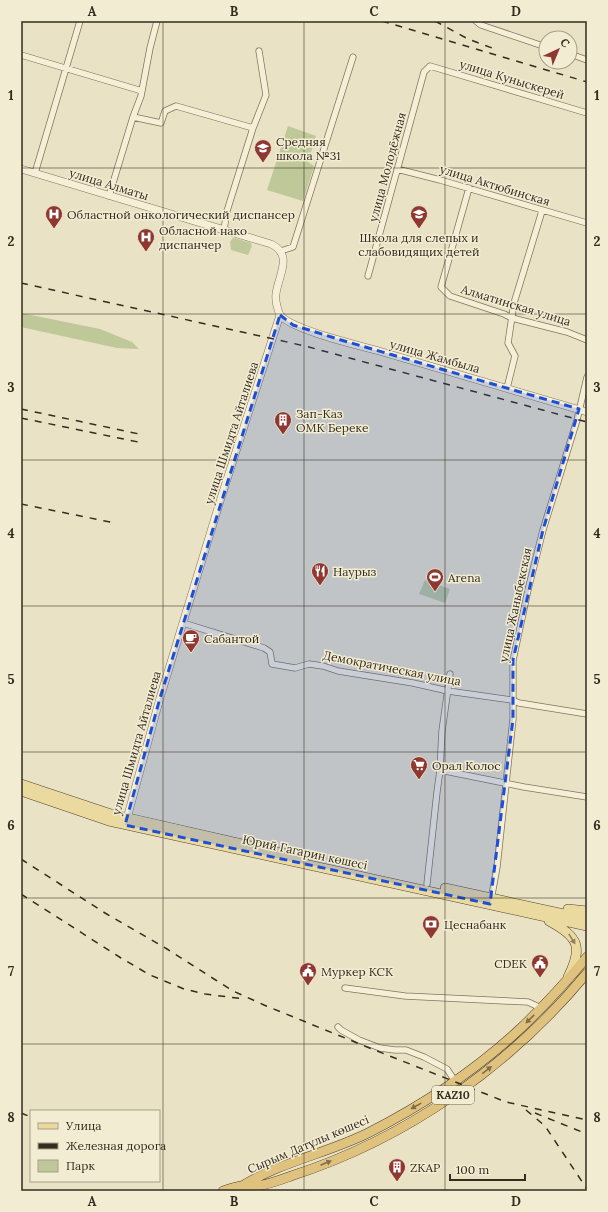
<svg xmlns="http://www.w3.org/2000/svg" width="608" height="1212" viewBox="0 0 608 1212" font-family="Lora,serif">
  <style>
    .green { fill: #bec899 }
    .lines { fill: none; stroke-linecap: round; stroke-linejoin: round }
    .minor-casing { stroke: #84745c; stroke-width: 7 }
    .tertiary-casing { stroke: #84745c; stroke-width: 8 }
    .primary-casing { stroke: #524330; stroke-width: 10 }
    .trunk-casing { stroke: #524330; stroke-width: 10 }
    .minor { stroke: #f6efd7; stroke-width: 5.5 }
    .tertiary { stroke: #f6efd7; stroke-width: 7 }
    .primary { stroke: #ebda9f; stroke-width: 9 }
    .trunk { stroke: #dfc27d; stroke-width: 9 }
    .rail { stroke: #352b1f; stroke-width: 1.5; stroke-dasharray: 7 7; stroke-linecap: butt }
    .oneway { fill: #90825f }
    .oneway2 { fill: #826f49 }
    .marked { fill: #1d4ed8; fill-opacity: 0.2; stroke: #1d4ed8; stroke-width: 3; stroke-dasharray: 8 5; stroke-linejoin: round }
    .grid { fill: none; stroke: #352b1f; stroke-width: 1; stroke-opacity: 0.55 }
    .labels { text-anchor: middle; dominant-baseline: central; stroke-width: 3; stroke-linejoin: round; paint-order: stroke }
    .shield { fill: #f2ecd3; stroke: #6e6555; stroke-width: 1 }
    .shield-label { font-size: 11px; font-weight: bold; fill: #352b1f }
    .street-label { font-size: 12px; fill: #352b1f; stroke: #f2ecd3 }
    .poi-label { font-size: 12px; fill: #352b1f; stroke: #f2ecd3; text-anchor: start }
    .neatline { fill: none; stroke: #352b1f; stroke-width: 1.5 }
    .grid-label { font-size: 13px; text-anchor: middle; font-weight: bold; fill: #352b1f }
  </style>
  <rect width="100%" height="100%" fill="#eae2c4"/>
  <!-- green -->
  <path class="green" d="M 288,126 L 316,136 L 308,162 L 314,166 L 303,201 L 267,190 Z
    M 233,238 L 234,238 L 251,243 L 252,246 L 248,255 L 231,250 L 230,242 Z
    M 21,313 L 100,329 L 132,342 L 139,349 L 117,348 L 21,327 Z
    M 425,580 L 450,589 L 445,603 L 419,594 Z"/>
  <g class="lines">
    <!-- minor casing -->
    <g class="minor-casing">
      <path id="minor" d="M 476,21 L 481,25 L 546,47
        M 570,54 L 587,60
        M 21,55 L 142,91
        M 133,117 L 161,123 L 165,111 L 176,106 L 253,128
        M 397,169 L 440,180 L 587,223
        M 35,173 L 80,21
        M 469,188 L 441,287 L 450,296 L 504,314 L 512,318 L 567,332 L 587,340
        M 109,196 L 133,117 L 141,96 L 150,48 L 157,21
        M 224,230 L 227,211 L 253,128 L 266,95 L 259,51
        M 281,251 L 293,247 L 353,57
        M 368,276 L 424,72 L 430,66 L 587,113
        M 507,388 L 515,356 L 508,343 L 514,303 L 542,211
        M 183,623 L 264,648 L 270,652 L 272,664 L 295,668 L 309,664 L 323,666 L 338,671 L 413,683 L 448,691 L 512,700 L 519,703 L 587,714
        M 440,770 L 524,787 L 587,797
        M 427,884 L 437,792 L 440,770 L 442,731 L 450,674
        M 491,900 L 497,867 L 513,719 L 513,660 L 528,590 L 543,530 L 577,420 L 587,377
        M 345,988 L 405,996 L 528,1002 L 541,1008
        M 338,1027 L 341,1030 L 359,1040 L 380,1048 L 395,1050 L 406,1050 L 424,1057 L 447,1069 L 455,1081"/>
    </g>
    <!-- tertiary casing -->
    <g class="tertiary-casing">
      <path id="tertiary" d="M 21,169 L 271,244 C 294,255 278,276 276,294 C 275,302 277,308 280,315 L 221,498 L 160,698 L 126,822
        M 280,315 C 292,330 358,345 379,351 C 449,371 518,392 587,412"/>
    </g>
    <!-- primary casing -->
    <g class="primary-casing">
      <path id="primary" d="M 21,784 L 111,814 L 304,858
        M 21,791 L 109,821 L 587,926
        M 445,888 L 587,919
        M 568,909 L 587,911
        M 549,921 C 579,937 583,947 568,977"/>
    </g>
    <!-- trunk casing -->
    <g class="trunk-casing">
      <path id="trunk" d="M 242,1186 C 280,1162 328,1153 368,1133 C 423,1105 475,1071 521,1028 C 544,1006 566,982 587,957
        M 223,1191 C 229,1189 235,1187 241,1186 C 246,1186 251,1187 256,1186 C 267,1185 280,1180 291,1176 C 406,1139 510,1066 587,973"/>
    </g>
    <!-- minor -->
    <use href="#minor" class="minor"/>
    <!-- tertiary -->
    <use href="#tertiary" class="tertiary"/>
    <!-- primary -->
    <use href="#primary" class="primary"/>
    <!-- trunk -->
    <use href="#trunk" class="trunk"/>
    <!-- rail -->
    <path class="rail" d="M 382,21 L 587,82
      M 435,21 L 468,39 L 492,48
      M 21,283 L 305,346 L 587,422
      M 21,409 L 144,435
      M 21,418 L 143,443
      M 21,504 L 115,523
      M 21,859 L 105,913 L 167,949 L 214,979 L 233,991 L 264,1005 L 372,1049 L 506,1102 L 587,1120
      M 21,894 L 121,958 L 150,975 L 184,989 L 205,994 L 244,999
      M 526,1110 L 545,1126 L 587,1189
      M 21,1113 L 31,1117
      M 535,1113 L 587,1134"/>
  </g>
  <!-- one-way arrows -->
  <defs><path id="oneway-solid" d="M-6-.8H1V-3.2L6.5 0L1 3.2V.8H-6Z"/></defs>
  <use class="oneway" href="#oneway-solid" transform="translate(572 939) rotate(58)"/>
  <g class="oneway2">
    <use href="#oneway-solid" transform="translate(530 1019) rotate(136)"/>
    <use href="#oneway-solid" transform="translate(487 1070) rotate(-38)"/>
    <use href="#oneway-solid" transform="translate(416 1106) rotate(151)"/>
    <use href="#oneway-solid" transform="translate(326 1163) rotate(-23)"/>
  </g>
  <!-- marked area -->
  <path class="marked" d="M 280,315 L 293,325 L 341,340 L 579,409 L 543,530 L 513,660 L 513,719 L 490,904 L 125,825 L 160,698 Z"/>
  <!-- grid -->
  <path class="grid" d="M 163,21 L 163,1191M 304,21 L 304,1191M 445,21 L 445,1191M 21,168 L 587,168M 21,314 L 587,314M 21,460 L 587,460M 21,606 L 587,606M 21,752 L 587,752M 21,898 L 587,898M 21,1044 L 587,1044"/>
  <!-- icons -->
  <defs>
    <g id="school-pin" transform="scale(0.9)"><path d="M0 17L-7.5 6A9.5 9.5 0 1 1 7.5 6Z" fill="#8e3831" stroke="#f2ecd3"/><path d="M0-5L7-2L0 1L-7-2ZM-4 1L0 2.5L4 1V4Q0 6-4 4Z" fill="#fff"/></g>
    <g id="hospital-pin" transform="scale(0.9)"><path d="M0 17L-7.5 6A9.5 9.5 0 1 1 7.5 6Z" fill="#8e3831" stroke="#f2ecd3"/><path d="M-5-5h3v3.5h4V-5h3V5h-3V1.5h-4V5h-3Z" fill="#fff"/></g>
    <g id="building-pin" transform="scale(0.9)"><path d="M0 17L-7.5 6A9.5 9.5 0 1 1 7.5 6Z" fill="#8e3831" stroke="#f2ecd3"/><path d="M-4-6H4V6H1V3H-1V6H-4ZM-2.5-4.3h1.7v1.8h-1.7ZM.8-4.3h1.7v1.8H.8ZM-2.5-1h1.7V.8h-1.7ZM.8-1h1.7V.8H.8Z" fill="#fff"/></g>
    <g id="restaurant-pin" transform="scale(0.9)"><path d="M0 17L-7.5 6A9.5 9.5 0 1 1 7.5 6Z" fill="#8e3831" stroke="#f2ecd3"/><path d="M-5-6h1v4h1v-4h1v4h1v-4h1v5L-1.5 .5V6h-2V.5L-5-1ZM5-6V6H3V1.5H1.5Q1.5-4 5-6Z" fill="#fff"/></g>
    <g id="stadium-pin" transform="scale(0.9)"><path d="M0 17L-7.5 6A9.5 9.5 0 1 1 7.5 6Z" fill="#8e3831" stroke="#f2ecd3"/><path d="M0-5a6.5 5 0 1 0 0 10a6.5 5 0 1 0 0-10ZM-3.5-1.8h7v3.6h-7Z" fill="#fff"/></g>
    <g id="cafe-pin" transform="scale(0.9)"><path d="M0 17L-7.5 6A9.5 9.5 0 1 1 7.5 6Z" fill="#8e3831" stroke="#f2ecd3"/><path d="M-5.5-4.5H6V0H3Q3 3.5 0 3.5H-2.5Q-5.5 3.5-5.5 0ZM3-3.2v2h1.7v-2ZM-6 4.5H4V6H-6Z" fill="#fff"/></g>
    <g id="supermarket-pin" transform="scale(0.9)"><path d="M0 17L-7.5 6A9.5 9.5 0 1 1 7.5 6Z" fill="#8e3831" stroke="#f2ecd3"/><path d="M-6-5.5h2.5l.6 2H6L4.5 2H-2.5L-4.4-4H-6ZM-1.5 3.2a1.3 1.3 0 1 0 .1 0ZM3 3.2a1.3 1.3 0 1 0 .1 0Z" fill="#fff"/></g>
    <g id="bank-pin" transform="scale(0.9)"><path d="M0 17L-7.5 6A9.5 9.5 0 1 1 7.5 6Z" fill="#8e3831" stroke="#f2ecd3"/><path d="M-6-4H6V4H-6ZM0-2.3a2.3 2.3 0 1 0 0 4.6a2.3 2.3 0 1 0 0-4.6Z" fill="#fff"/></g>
    <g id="civic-pin" transform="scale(0.9)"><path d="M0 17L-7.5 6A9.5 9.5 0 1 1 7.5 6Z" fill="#8e3831" stroke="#f2ecd3"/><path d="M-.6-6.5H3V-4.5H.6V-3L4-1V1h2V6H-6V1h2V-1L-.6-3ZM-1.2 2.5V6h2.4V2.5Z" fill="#fff"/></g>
  </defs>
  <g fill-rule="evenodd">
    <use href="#school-pin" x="263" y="148"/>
    <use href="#hospital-pin" x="54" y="214"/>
    <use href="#school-pin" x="419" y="214"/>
    <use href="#hospital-pin" x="146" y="237"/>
    <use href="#building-pin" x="283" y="420"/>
    <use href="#restaurant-pin" x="320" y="571"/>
    <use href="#stadium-pin" x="435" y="577"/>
    <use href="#cafe-pin" x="191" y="638"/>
    <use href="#supermarket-pin" x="419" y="765"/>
    <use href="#bank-pin" x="431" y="924"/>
    <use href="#civic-pin" x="540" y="963"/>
    <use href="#civic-pin" x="308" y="971"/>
    <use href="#building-pin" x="397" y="1167"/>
  </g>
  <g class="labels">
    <!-- shield labels -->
    <rect class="shield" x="432" y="1086" width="42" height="18" rx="3"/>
    <g class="shield-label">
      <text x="453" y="1095">KAZ10</text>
    </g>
    <!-- street labels -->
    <g class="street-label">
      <text transform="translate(512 79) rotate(17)">улица Куныскерей</text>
      <text transform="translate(387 167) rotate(-75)">улица Молодёжная</text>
      <text transform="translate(109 184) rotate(17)">улица Алматы</text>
      <text transform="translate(495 185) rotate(17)">улица Актюбинская</text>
      <text transform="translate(516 305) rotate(17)">Алматинская улица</text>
      <text transform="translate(435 356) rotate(16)">улица Жамбыла</text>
      <text transform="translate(231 433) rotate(-72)">улица Шмидта Айталиева</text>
      <text transform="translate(515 605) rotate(-78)">улица Жаныбекская</text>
      <text transform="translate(392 668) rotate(11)">Демократическая улица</text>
      <text transform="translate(136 743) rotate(-74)">улица Шмидта Айталиева</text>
      <text transform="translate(305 852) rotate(12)">Юрий Гагарин көшесі</text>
      <text transform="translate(308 1144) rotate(-23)">Сырым Датұлы көшесі</text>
    </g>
    <!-- poi labels -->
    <g class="poi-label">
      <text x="276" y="141">Средняя<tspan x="276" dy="14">школа №31</tspan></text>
      <text x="67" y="214">Областной онкологический диспансер</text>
      <text x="159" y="230">Обласной нако<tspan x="159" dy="14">диспанчер</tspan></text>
      <text x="419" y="237" text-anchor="middle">Школа для слепых и<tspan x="419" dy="14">слабовидящих детей</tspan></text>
      <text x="296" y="413">Зап-Каз<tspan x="296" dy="14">ОМК Береке</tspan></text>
      <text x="333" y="571">Наурыз</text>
      <text x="448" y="577">Arena</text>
      <text x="204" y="638">Сабантой</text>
      <text x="432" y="765">Орал Колос</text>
      <text x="444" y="924">Цеснабанк</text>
      <text x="527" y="963" text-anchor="end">CDEK</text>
      <text x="321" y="971">Муркер КСК</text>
      <text x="410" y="1167">ZKAP</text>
    </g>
  </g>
  <!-- border -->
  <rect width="608" height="1212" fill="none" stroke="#f2ecd3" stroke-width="44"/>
  <!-- legend -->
  <rect x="30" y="1110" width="130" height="72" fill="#f2ecd3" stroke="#a69f8b"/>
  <rect x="38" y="1123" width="20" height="6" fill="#ebda9f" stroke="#a69f8b"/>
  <text x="66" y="1130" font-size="12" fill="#352b1f">Улица</text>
  <rect x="38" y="1143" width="20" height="6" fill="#352b1f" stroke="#a69f8b"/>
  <text x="66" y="1150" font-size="12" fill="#352b1f">Железная дорога</text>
  <rect x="38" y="1160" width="20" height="12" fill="#bec899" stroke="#a69f8b"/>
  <text x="66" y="1170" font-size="12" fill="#352b1f">Парк</text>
  <!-- north arrow -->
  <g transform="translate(558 50) rotate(44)"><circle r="19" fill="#f2ecd3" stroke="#a69f8b"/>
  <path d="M0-3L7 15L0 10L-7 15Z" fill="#8e3831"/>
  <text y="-6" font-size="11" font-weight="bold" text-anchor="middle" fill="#352b1f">С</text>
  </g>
  <!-- scale -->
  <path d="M450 1174v6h75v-6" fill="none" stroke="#352b1f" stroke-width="2"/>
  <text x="456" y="1174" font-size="12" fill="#352b1f" stroke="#f2ecd3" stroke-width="3" paint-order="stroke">100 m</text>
  <rect x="22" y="22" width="564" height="1168" class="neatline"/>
  <g class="grid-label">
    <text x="92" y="16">A</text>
    <text x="234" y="16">B</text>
    <text x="374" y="16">C</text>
    <text x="516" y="16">D</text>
    <text x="11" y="100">1</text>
    <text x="597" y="100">1</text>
    <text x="11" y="246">2</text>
    <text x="597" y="246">2</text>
    <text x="11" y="392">3</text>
    <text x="597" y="392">3</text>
    <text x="11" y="538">4</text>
    <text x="597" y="538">4</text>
    <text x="11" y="684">5</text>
    <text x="597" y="684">5</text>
    <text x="11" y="830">6</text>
    <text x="597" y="830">6</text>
    <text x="11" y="976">7</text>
    <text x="597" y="976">7</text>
    <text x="11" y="1122">8</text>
    <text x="597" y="1122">8</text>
    <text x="92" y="1206">A</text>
    <text x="234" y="1206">B</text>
    <text x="374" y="1206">C</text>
    <text x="516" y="1206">D</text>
  </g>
</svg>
